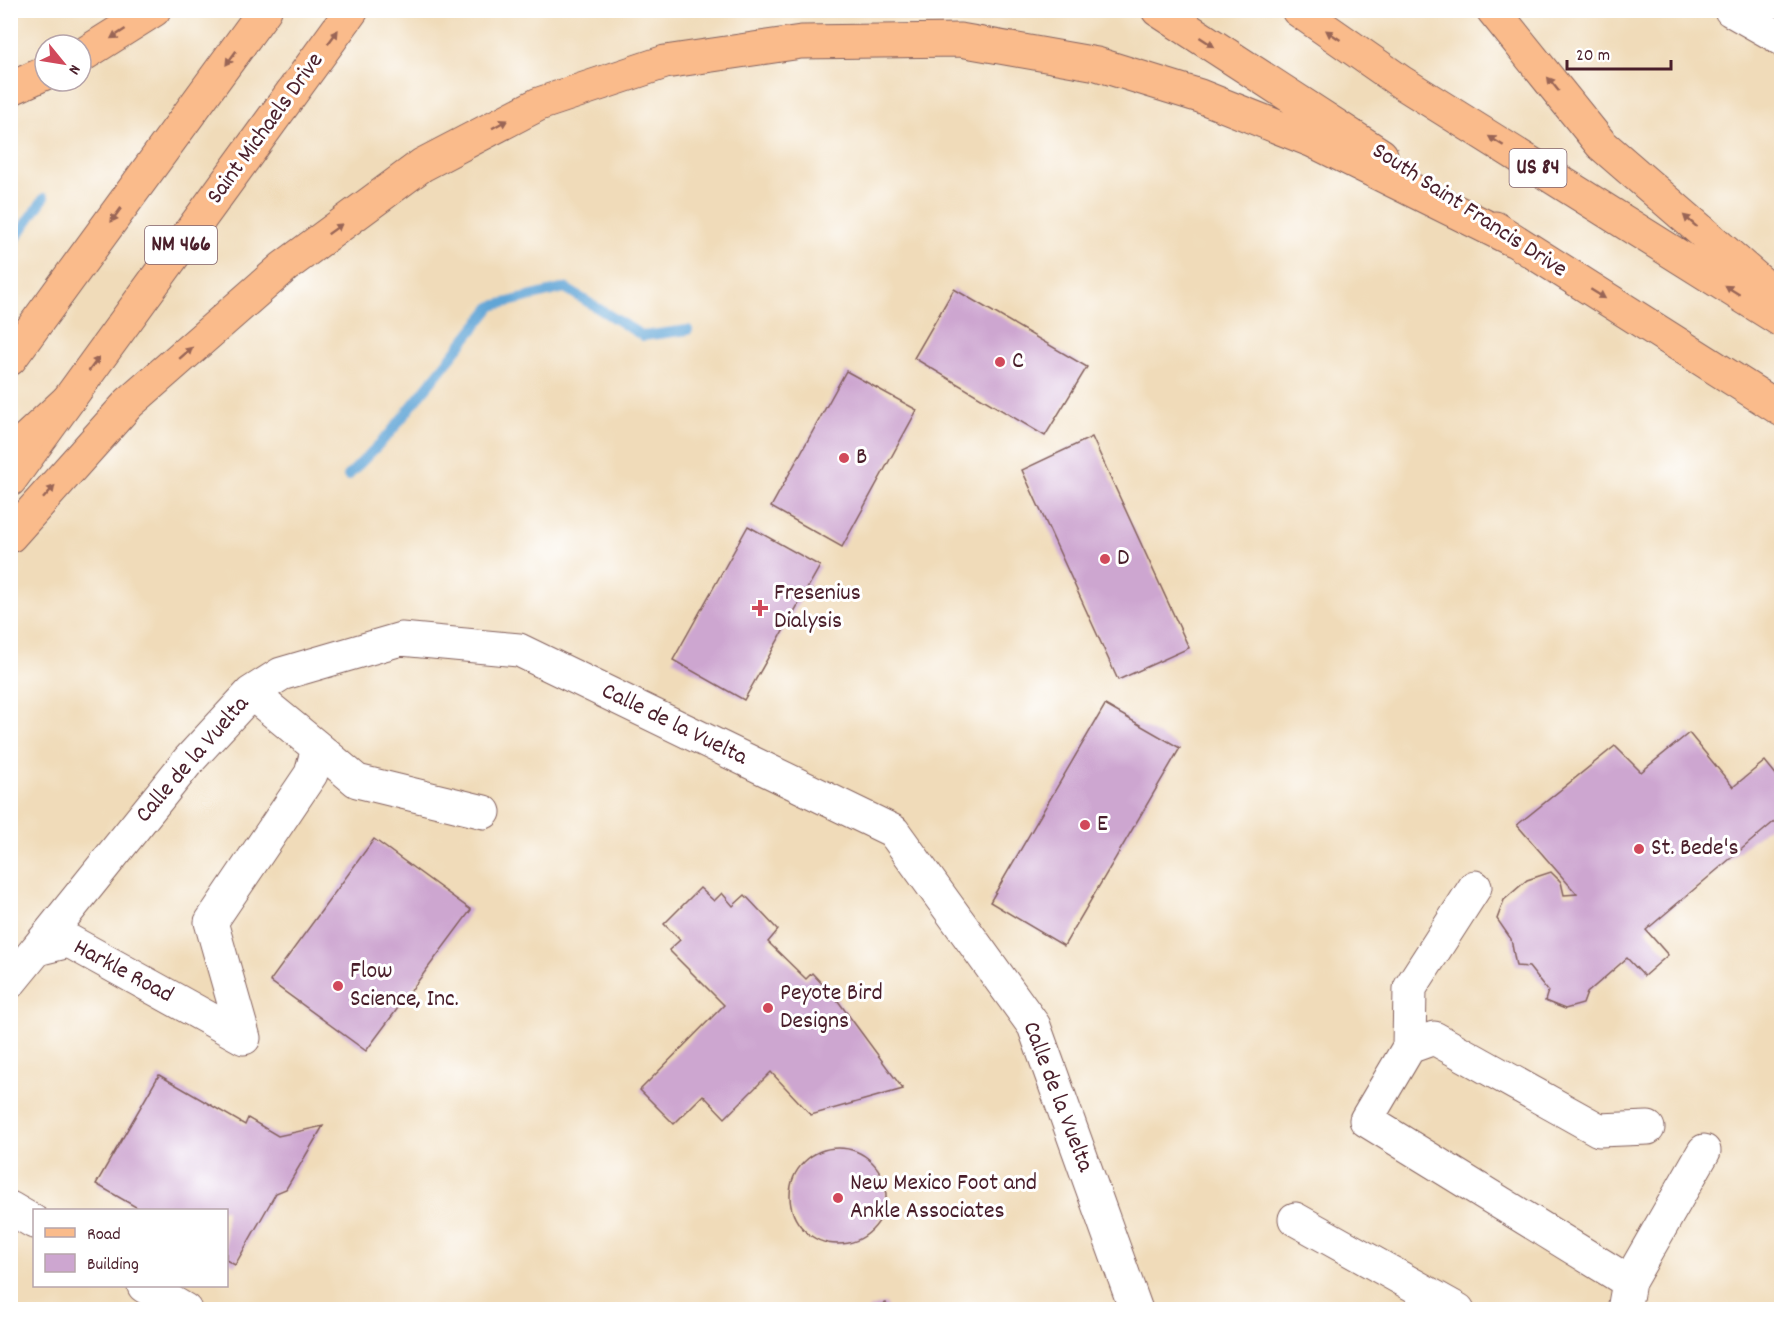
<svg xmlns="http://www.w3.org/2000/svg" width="1792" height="1320" viewBox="0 0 1792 1320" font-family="Dekko,sans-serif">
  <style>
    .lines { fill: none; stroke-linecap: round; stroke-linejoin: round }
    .stream { stroke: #61a5d6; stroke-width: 10 }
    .building { fill: #cda6d0 }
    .minor-casing { stroke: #84615d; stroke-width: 35 }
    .major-casing { stroke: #84615d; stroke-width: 35 }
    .highway-casing { stroke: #84615d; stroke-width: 35 }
    .minor { stroke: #fff; stroke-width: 33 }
    .major { stroke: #fabb8b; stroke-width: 33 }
    .highway { stroke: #fabb8b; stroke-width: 33 }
    .oneway { fill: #996556 }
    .poi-dot { fill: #d1495b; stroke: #fff; stroke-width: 2 }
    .labels { text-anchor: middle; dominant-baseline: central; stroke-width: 6; stroke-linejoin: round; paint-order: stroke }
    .shield { fill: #fff; stroke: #80626b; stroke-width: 1.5 }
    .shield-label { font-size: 22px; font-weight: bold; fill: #4a1f2b }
    .street-label { font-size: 24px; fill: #4a1f2b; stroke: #fff }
    .poi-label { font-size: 24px; fill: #4a1f2b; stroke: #fff; text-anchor: start }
  </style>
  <rect width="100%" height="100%" fill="#fff"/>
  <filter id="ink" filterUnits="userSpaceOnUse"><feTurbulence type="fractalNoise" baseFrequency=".0167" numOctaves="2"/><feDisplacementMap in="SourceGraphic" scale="12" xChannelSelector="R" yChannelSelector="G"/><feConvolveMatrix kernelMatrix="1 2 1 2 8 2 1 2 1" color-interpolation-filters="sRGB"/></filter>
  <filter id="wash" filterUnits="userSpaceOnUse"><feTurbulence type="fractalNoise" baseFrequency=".008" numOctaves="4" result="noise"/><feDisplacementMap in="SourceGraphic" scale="24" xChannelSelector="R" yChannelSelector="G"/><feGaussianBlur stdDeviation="1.35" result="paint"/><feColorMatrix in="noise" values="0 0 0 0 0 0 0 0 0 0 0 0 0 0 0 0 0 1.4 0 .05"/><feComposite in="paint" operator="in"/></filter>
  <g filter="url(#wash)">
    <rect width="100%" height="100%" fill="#f0dbb9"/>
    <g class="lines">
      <!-- stream -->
      <path class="stream" d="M 10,247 L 44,198
        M 348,476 L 390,433 L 492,306 L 565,288 L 643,336 L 688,330"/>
    </g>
    <g id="blocks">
      <!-- building -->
      <path class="building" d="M 954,289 L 1087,367 L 1045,436 L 914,358 Z
        M 846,371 L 917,410 L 842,547 L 771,507 Z
        M 1092,437 L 1189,648 L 1118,680 L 1022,470 Z
        M 748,526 L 820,566 L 744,700 L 673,660 Z
        M 1105,705 L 1180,748 L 1064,946 L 990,902 Z
        M 1689,733 L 1733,787 L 1765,761 L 1782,782 L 1782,815 L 1646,930 L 1668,955 L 1644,976 L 1627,958 L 1587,993 L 1583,1004 L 1565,1009 L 1545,1001 L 1548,991 L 1529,967 L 1516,966 L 1511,939 L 1497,919 L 1504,900 L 1527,880 L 1551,872 L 1561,882 L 1564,895 L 1577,894 L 1517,825 L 1615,746 L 1641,772 Z
        M 374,839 L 471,910 L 366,1051 L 270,981 Z
        M 700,888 L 714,901 L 722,893 L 733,906 L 745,895 L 778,930 L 768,942 L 806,979 L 812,973 L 838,1001 L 903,1089 L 811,1115 L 771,1072 L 725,1118 L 703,1095 L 674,1124 L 640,1090 L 724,1005 L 669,950 L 680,940 L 664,924 Z
        M 159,1075 L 245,1125 L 248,1118 L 278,1136 L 323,1126 L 286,1189 L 276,1193 L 235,1265 L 226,1260 L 226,1210 L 141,1210 L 96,1184 Z
        M790 1196a48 48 0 1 1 96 0a48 48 0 1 1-96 0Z
        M 886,1303 L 888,1310 L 868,1310 L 868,1309 Z"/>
    </g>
  </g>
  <g filter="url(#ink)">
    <use href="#blocks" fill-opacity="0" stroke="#84615d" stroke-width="1.5"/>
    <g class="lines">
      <!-- minor casing -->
      <g class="minor-casing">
        <path id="minor" d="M 1731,10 L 1782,39
          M 318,748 L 357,781 L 484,812
          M 37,949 L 188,761 L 251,693 L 281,674 L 401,639 L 519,650 L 893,831 L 1034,1026 L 1136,1310
          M 10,982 L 37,949 L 69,941 L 244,1038
          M 244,1038 L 211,922 L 311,774 L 318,748 L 251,693
          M 1409,1047 L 1410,988 L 1475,887
          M 1648,1128 L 1599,1130 L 1434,1038 L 1409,1047 L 1366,1120 L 1629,1282 L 1704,1151
          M 10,1208 L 34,1222
          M 1295,1219 L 1458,1310
          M 144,1286 L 185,1310
          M 1624,1310 L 1629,1282"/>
      </g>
      <!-- major casing -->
      <g class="major-casing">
        <path id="major" d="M 10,359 L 265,10
          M 10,480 L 352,10"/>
      </g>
      <!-- highway casing -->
      <g class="highway-casing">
        <path id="highway" d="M 1158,10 L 1381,155
          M 1298,10 L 1401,82 L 1782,321
          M 1493,10 L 1601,144 L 1782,301
          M 81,56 L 154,10
          M 10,89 L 45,73
          M 1495,228 L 1782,410
          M 10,454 L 67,401
          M 10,536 L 129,403 L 284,267 L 422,165 L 539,104 L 665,62 L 801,42 L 960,40 L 1097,64 L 1200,96 L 1313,141 L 1513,240"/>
      </g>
      <!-- minor -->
      <use href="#minor" class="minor"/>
      <!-- major -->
      <use href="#major" class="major"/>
      <!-- highway -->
      <use href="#highway" class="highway"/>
    </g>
    <!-- one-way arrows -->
    <defs><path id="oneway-solid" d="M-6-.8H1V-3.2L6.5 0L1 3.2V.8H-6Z" transform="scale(1.5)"/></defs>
    <g class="oneway">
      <use href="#oneway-solid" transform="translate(118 34) rotate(147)"/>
      <use href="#oneway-solid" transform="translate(1333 35) rotate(-146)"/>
      <use href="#oneway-solid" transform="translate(333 37) rotate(-54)"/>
      <use href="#oneway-solid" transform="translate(1207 42) rotate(33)"/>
      <use href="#oneway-solid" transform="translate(231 58) rotate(126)"/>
      <use href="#oneway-solid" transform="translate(1553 84) rotate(-129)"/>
      <use href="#oneway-solid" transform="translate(500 124) rotate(-28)"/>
      <use href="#oneway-solid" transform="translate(1496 141) rotate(-148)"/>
      <use href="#oneway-solid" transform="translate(116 215) rotate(126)"/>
      <use href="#oneway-solid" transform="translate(1690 221) rotate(-139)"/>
      <use href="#oneway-solid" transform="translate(335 229) rotate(-36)"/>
      <use href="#oneway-solid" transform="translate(1732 290) rotate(-148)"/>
      <use href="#oneway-solid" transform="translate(1598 294) rotate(32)"/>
      <use href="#oneway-solid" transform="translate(186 353) rotate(-41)"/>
      <use href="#oneway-solid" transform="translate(94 364) rotate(-54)"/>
      <use href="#oneway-solid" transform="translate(49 492) rotate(-48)"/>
    </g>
  </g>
  <!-- markers -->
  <g class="poi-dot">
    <circle cx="1000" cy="362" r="6"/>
    <circle cx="844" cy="458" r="6"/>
    <circle cx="1105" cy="559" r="6"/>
    <path d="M757 599h6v6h6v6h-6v6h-6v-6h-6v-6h6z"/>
    <circle cx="1085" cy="825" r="6"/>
    <circle cx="1639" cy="849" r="6"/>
    <circle cx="338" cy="986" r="6"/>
    <circle cx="768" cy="1008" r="6"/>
    <circle cx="838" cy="1198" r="6"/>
  </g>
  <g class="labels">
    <!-- shield labels -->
    <g class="shield">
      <rect x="1509.5" y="149" width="57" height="38" rx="4.5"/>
      <rect x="145" y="226" width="72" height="38" rx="4.5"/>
    </g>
    <g class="shield-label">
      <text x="1538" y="168">US 84</text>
      <text x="181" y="245">NM 466</text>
    </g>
    <!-- street labels -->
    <g class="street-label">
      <text transform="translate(266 129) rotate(-54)">Saint Michaels Drive</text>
      <text transform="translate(1469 211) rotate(33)">South Saint Francis Drive</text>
      <text transform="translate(674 725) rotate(26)">Calle de la Vuelta</text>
      <text transform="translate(193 760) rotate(-49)">Calle de la Vuelta</text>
      <text transform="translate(123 972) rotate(28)">Harkle Road</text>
      <text transform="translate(1057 1097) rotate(69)">Calle de la Vuelta</text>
    </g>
    <!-- poi labels -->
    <g class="poi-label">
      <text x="1012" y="362">C</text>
      <text x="856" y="458">B</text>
      <text x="1117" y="559">D</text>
      <text x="774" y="594">Fresenius<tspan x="774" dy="28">Dialysis</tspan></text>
      <text x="1097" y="825">E</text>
      <text x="1651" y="849">St. Bede's</text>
      <text x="350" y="972">Flow<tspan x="350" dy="28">Science, Inc.</tspan></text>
      <text x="780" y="994">Peyote Bird<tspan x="780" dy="28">Designs</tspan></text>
      <text x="850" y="1184">New Mexico Foot and<tspan x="850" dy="28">Ankle Associates</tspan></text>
    </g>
  </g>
  <!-- margin -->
  <rect width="1792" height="1320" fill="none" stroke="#fff" stroke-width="36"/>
  <!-- legend -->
  <rect x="33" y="1209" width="195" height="78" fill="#ffffff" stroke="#b7a5aa" stroke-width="1.5"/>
  <rect x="45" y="1228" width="30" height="9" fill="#fabb8b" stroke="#b7a5aa" stroke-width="1.5"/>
  <text x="87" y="1239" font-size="18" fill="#4a1f2b">Road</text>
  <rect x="45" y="1254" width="30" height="18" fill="#cda6d0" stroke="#b7a5aa" stroke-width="1.5"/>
  <text x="87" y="1269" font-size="18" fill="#4a1f2b">Building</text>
  <!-- north arrow -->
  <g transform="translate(63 63) rotate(120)"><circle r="28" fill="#ffffff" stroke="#b7a5aa" stroke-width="1.5"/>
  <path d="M0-4.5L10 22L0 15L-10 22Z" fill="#d1495b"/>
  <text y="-9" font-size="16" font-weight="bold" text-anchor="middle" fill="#4a1f2b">N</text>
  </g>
  <!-- scale -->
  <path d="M1567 60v9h104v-9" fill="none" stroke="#4a1f2b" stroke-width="3"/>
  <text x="1576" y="60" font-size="18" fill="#4a1f2b" stroke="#ffffff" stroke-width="4.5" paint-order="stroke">20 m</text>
</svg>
